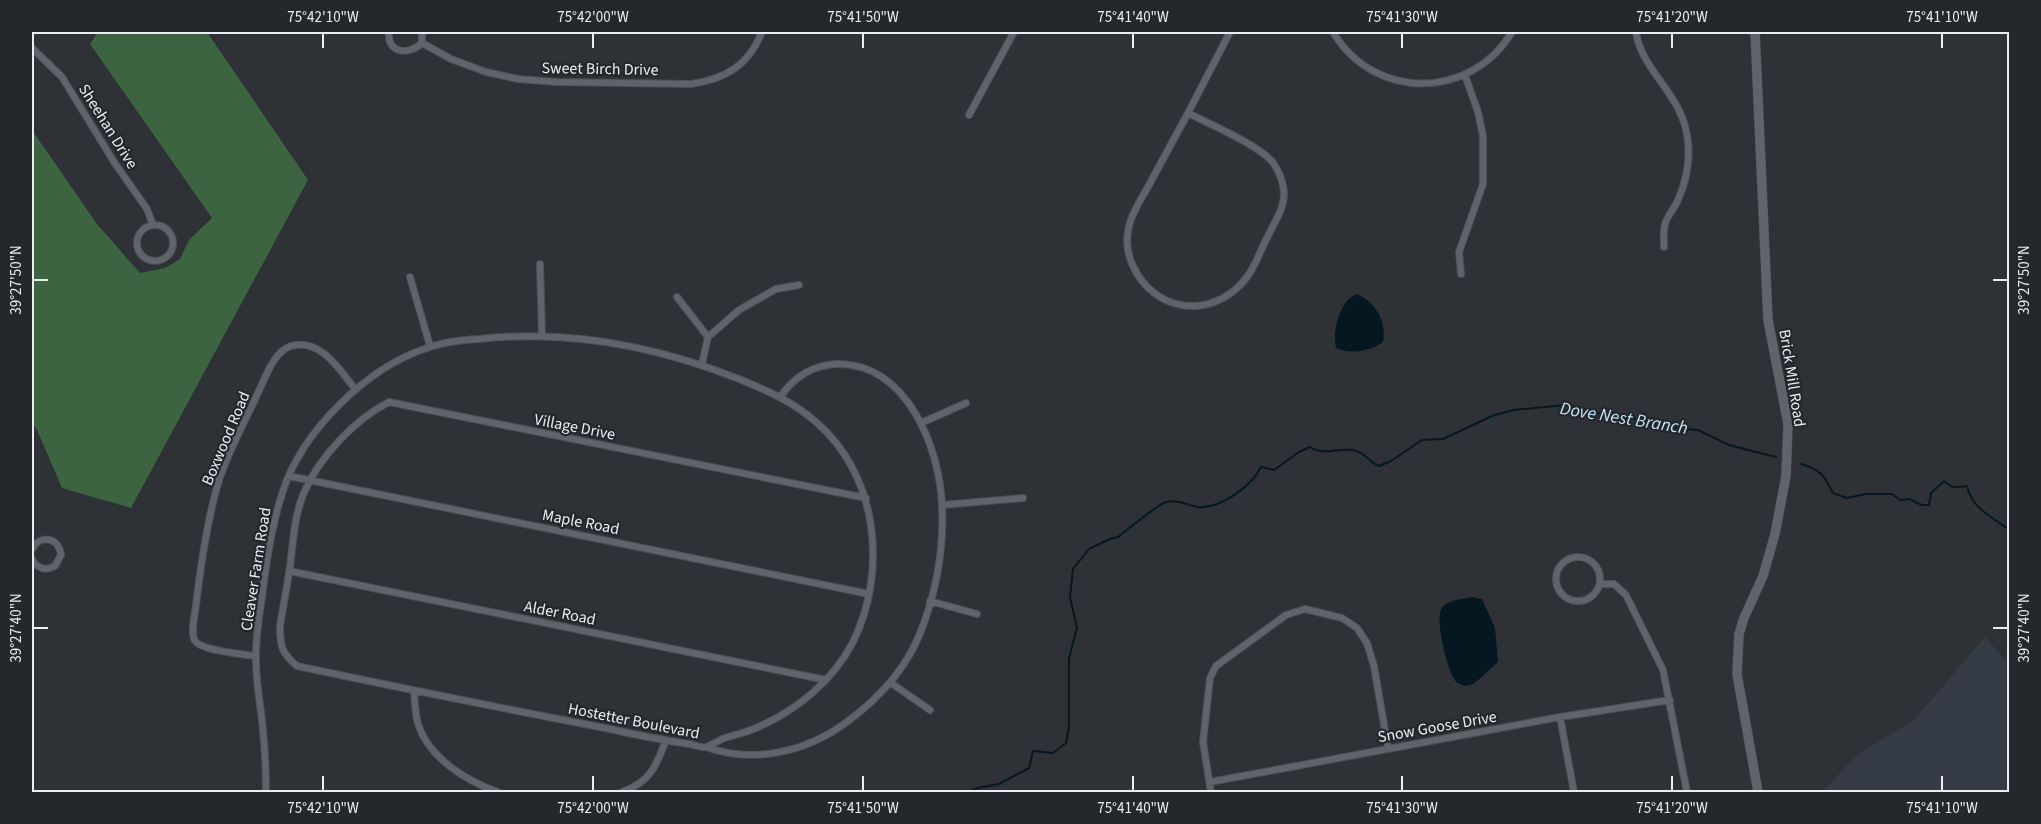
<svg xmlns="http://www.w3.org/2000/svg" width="2041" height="824" viewBox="0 0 2041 824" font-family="'Source Sans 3',sans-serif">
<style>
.built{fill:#363c45}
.green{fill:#3c6440}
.water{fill:#051821}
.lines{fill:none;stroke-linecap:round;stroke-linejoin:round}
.stream{stroke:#051821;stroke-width:2}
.street-casing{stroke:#4d5054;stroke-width:8}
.secondary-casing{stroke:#4d5054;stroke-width:10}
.street{stroke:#606369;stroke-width:6}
.secondary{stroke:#606369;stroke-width:9}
.ticks{fill:none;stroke:#ebedf0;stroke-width:2}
.labels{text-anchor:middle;stroke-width:4.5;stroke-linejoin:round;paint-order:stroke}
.street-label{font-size:16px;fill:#ebedf0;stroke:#24272c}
.water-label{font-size:18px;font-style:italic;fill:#c5e7f9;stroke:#24272c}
.neatline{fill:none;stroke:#ebedf0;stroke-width:2}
.ticks-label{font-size:15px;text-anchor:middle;fill:#ebedf0}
</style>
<rect width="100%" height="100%" fill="#2e3136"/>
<path class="built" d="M1985,637l24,27v128h-187l36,-38 56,-34z"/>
<path class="green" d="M98,32h109l101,148 -177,328 -69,-20 -25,-58 -5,-7v-293l65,94 43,49 25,-5 15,-9 9,-19 23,-22 -122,-174z"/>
<path class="water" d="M1357,294c19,9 30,27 26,48 -12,9 -34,13 -47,6 -4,-16 4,-49 21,-54z
M1472,597l10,2 13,29 3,34c-7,6 -21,21 -28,23 -6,2 -13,-1 -16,-6 -7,-11 -20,-62 -12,-71 5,-8 21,-9 30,-11z"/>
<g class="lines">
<path class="stream" d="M1801,464c20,6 23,11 32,29l14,5 19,-4h26l8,6 9,-1 13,6h7l2,-12 13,-12c7,7 13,7 23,5 5,23 25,31 43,44
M968,792l10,-4 21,-4 30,-16 4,-17 20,2 13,-10 3,-16v-69l8,-30 -7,-31 3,-28 16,-20 21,-10 8,-2c9,-7 39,-32 48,-35 14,-3 22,4 32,5 22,2 54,-21 63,-40l13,3 25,-18 11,-5c15,10 31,-1 46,4 10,3 13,11 23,15l12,-5 31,-21 21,-1 49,-23 21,-6 54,-5 51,13 35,2 12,7 33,3 31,15 47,12"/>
<defs>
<path id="street" d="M389,32c-2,21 19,24 33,11v-11
M1333,32c41,69 138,68 179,0
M1636,32c6,41 48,62 52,110 2,20 -2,40 -10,58 -3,8 -11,16 -13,24 -2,7 -1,16 -1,23
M422,43l29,16 35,13 32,7 39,3 134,2c35,-5 58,-19 71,-52
M32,48l30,29 52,85 33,47 6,16
M1188,113c21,11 74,33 86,51 5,7 10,20 10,30 0,15 -10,29 -16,42 -7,13 -12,29 -21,41 -27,36 -76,40 -105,4 -12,-16 -18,-35 -13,-55 3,-14 13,-28 20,-41 13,-24 26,-48 39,-72z
M1188,113l42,-81
M969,115l45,-83
M137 243a18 18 0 1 1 36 0a18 18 0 1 1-36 0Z
M540,264l2,72
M1461,274l-2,-22 24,-68v-48l-5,-24 -13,-37
M410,277l20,69
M677,297l31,40
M702,364l6,-27 31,-27 37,-21 23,-4
M921,423l45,-20
M289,476l580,118
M942,505l81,-7
M32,549c8,-15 27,-12 29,6l-6,11c-9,5 -18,3 -23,-7
M1556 579a22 22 0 1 1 44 0a22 22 0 1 1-44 0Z
M289,571l537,109
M1600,584h14l12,11 37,75 24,122
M930,601l47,13
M255,656c-12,-2 -53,-5 -60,-15 -5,-9 0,-26 1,-36 5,-42 11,-85 23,-125 10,-30 26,-59 39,-87 7,-15 16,-42 33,-47 30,-8 49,24 64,43
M891,683l39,27
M414,691c1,10 1,23 4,33 11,34 48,57 80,68
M1560,717l14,75
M706,747c47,17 99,5 138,-23 35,-25 66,-59 80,-101 13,-37 20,-77 18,-117 -2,-58 -35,-143 -105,-142 -24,1 -43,13 -56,32
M1210,782l350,-65 110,-17
M266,792c0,-20 -1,-41 -3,-62 -2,-23 -7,-46 -7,-70 -1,-23 4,-47 7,-71 4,-32 9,-64 19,-95 19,-62 84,-126 145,-146 16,-6 35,-8 52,-9 90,-10 177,7 260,40 29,12 53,22 77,43 62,53 72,149 37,220 -20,39 -57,69 -97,86 -11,5 -23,7 -34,11 -1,1 -15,8 -16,8 -6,1 -11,-2 -17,-3 -27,-4 -53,-9 -79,-15 -104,-20 -209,-41 -313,-63 -15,-13 -17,-19 -17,-40 3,-19 7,-39 10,-59 3,-24 4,-49 13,-72 15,-37 51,-75 86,-93l477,96
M622,792c28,-10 34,-25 44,-52
M1211,792l-8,-50 7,-64 6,-12 70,-51 19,-6 37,9 15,10 10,15 7,23 14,82"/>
<path id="secondary" d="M1755,32l13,288 20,104 -2,52 -11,58 -12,42 -19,42 -5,16 -2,40 21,118"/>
</defs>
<use href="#street" class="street-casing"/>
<use href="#secondary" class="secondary-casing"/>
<use href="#street" class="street"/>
<use href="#secondary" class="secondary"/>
</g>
<path class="ticks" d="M323,33v15M593,33v15M863,33v15M1133,33v15M1402,33v15M1672,33v15M1942,33v15M33,280h15M1993,280h15M33,628h15M1993,628h15M323,776v15M593,776v15M863,776v15M1133,776v15M1402,776v15M1672,776v15M1942,776v15"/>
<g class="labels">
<g class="street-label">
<text transform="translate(600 68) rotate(1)" y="6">Sweet Birch Drive</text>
<text transform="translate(109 126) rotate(58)" y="6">Sheehan Drive</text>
<text transform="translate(1793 378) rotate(81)" y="6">Brick Mill Road</text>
<text transform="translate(575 426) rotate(11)" y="6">Village Drive</text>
<text transform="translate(225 438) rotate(-67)" y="6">Boxwood Road</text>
<text transform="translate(581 521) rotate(11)" y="6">Maple Road</text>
<text transform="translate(255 569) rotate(-81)" y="6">Cleaver Farm Road</text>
<text transform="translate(560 612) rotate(11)" y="6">Alder Road</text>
<text transform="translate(634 720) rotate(11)" y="6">Hostetter Boulevard</text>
<text transform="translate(1437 726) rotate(-10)" y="6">Snow Goose Drive</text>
</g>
<g class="water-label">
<text transform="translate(1624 418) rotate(9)" y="6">Dove Nest Branch</text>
</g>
</g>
<rect width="2041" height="824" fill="none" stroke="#24272c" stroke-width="66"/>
<rect x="33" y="33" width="1975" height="758" class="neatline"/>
<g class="ticks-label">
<text x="323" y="22">75°42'10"W</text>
<text x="593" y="22">75°42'00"W</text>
<text x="863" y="22">75°41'50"W</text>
<text x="1133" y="22">75°41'40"W</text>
<text x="1402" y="22">75°41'30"W</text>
<text x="1672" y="22">75°41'20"W</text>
<text x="1942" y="22">75°41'10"W</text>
<text transform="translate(16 280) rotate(-90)" y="5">39°27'50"N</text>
<text transform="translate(2024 280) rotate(-90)" y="5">39°27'50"N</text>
<text transform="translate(16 628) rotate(-90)" y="5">39°27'40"N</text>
<text transform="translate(2024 628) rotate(-90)" y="5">39°27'40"N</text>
<text x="323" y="813">75°42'10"W</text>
<text x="593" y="813">75°42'00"W</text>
<text x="863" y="813">75°41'50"W</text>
<text x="1133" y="813">75°41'40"W</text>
<text x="1402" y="813">75°41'30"W</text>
<text x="1672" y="813">75°41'20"W</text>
<text x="1942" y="813">75°41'10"W</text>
</g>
</svg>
